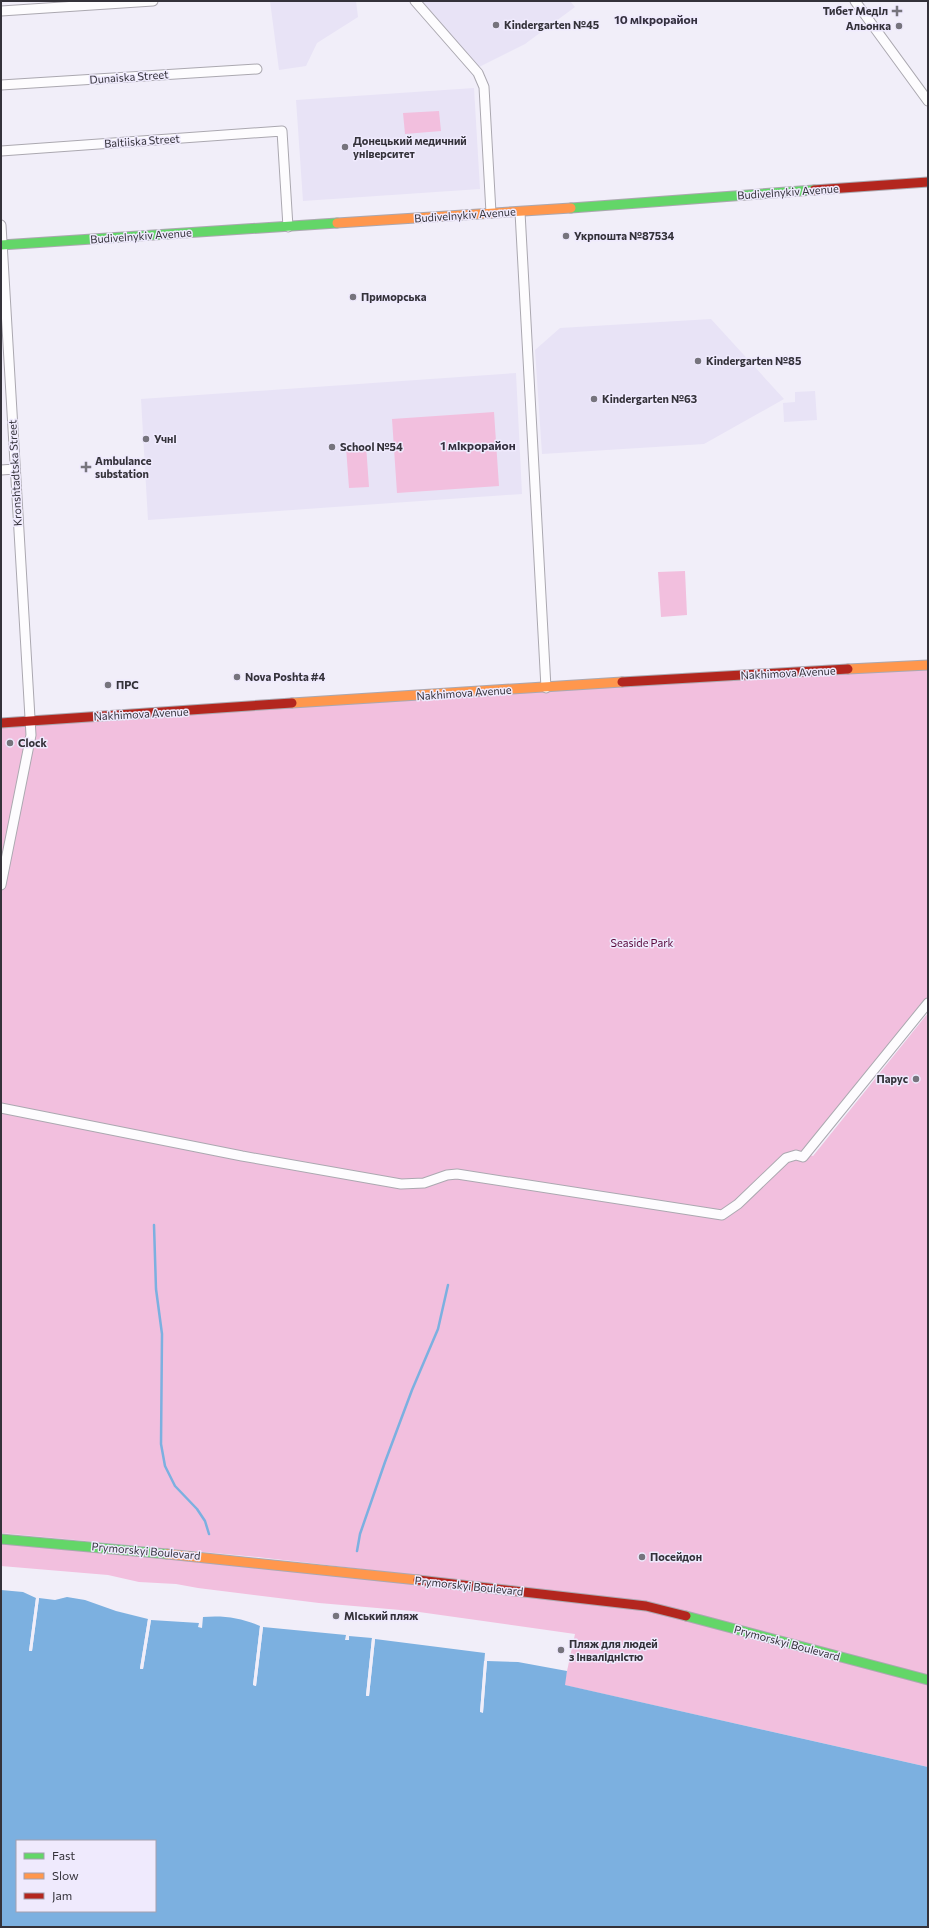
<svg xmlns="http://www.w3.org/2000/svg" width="929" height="1928" viewBox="0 0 929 1928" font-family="Commissioner,sans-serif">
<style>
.built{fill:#e8e3f6}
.green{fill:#f2bfde}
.water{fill:#7cb0e0;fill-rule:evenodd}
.pier{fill:#f1eef9}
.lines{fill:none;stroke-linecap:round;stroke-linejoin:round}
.stream{stroke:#7cb0e0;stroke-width:2.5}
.street-casing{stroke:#aba8b0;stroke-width:11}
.fast-casing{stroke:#aba8b0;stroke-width:11}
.slow-casing{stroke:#aba8b0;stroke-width:11}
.jam-casing{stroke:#aba8b0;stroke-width:11}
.street{stroke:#fdfcfe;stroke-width:9}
.fast{stroke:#63d668;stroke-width:9}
.slow{stroke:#ff974d;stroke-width:9}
.jam{stroke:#b3261e;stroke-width:9}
.poi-dot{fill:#76747d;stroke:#efeafd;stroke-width:1.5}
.labels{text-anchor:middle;stroke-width:3;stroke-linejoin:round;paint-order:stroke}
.poi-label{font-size:11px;font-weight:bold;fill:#34323a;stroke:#efeafd;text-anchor:start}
.street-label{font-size:11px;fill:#34323a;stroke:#efeafd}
.park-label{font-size:11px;fill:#58083b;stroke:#efeafd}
.neighbourhood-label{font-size:12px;font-weight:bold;fill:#34303f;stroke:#efeafd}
</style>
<rect width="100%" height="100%" fill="#f1eef9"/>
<path class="built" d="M270,1h86l2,16 -41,26 -11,23 -27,4z
M420,1h150l5,6 -50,37 -46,23z
M474,88l6,101 -177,12 -7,-101z
M711,319l73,80 -80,45 -162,10 -7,-104 25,-22z
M516,373l6,121 -374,26 -7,-121z
M815,391l2,29 -33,2 -1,-19 12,-1v-10z"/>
<path class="green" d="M439,111l2,20 -36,3 -2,-21z
M494,412l5,74 -102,7 -5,-74z
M366,445l3,42 -20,1 -3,-41z
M685,571l2,44 -26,2 -3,-45z
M928,667v335l-122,152 7,2 115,-143v662l-280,-73 -391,-45 -256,-24v-810z
M1,1542l253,24 391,44 283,75v82l-364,-82 11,-51 -163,-23 -93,-8 -121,-15 -22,-4 -37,-2 -31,-7 -107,-9z"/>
<path class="water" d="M1,1590l22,2 13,6 -7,53h3l7,-53 16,2 12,-3 18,3 31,11 32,8 -8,49 3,1 8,-49 48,3 -1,4 4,1 1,-11c20,-2 39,1 57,9l-7,59 3,1 7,-59 83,8 -1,5h4v-4l23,2 -6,57 3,1 6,-57 110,14 -5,59h3l4,-51 31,1 49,9 -2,14 363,82v160h-927zM17,1841h138v70h-138z"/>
<path class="pier" d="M36,1598h3l-7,53h-3z
M148,1619l3,1 -8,49h-3z
M260,1626l3,1 -7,59 -3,-1z
M372,1638l3,1 -6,57h-3z
M484,1661h3l-4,52 -3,-1z"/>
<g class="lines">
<path class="stream" d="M154,1225l2,64 6,45 -1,110 4,22 10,20 22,23 8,12 4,13
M357,1551l3,-17 25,-72 27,-72 26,-61 10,-44"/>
<defs>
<path id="street" d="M415,1l63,72 6,14 7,126
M855,1l73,100
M1,11l152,-10
M1,85l256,-16
M1,151l281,-20 6,96
M520,212l26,476
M1,225l30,510 -30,150
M1,470l14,-1
M1,1108l241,48 159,28 23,-1 23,-8 10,-1 265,41 16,-11 48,-46 10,-3 7,2 125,-154"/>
<path id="fast" d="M571,208l243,-18
M1,245l336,-22
M1,1539l166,15
M686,1616l242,64"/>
<path id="slow" d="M337,223l234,-15
M848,669l80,-4
M292,703l330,-21
M167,1554l251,26"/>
<path id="jam" d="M814,190l114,-8
M622,682l226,-13
M1,723l291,-20
M418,1580l228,26 40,10"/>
</defs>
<use href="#street" class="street-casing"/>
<use href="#fast" class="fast-casing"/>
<use href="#slow" class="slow-casing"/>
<use href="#jam" class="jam-casing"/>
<use href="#street" class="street"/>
<use href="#fast" class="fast"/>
<use href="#slow" class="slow"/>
<use href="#jam" class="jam"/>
</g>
<g class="poi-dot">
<path d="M895 5h4v4h4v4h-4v4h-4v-4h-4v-4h4z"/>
<circle cx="496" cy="25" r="4"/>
<circle cx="899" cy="26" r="4"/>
<circle cx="345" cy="147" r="4"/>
<circle cx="566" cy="236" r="4"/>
<circle cx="353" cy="297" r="4"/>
<circle cx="698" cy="361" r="4"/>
<circle cx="594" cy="399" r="4"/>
<circle cx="146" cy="439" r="4"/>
<circle cx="332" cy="447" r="4"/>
<path d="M84 461h4v4h4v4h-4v4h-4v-4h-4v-4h4z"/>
<circle cx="237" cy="677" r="4"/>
<circle cx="108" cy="685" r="4"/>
<circle cx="10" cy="743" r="4"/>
<circle cx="916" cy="1079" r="4"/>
<circle cx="642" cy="1557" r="4"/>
<circle cx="336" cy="1616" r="4"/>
<circle cx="561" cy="1650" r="4"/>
</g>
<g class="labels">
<g class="poi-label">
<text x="888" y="15" text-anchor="end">Тибет Меділ</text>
<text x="504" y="29">Kindergarten №45</text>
<text x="891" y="30" text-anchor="end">Альонка</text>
<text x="353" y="145">Донецький медичний<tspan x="353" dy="13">університет</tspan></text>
<text x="574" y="240">Укрпошта №87534</text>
<text x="361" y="301">Приморська</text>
<text x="706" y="365">Kindergarten №85</text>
<text x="602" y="403">Kindergarten №63</text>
<text x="154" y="443">Учні</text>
<text x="340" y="451">School №54</text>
<text x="95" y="465">Ambulance<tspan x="95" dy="13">substation</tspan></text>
<text x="245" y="681">Nova Poshta #4</text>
<text x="116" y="689">ПРС</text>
<text x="18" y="747">Clock</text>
<text x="908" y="1083" text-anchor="end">Парус</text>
<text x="650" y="1561">Посейдон</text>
<text x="344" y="1620">Міський пляж</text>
<text x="569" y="1648">Пляж для людей<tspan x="569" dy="13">з інвалідністю</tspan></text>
</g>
<g class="street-label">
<text transform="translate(129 77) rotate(-4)" y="4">Dunaiska Street</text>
<text transform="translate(142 141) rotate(-4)" y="4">Baltiiska Street</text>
<text transform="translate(788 192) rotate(-4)" y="4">Budivelnykiv Avenue</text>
<text transform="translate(465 215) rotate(-4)" y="4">Budivelnykiv Avenue</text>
<text transform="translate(141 236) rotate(-4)" y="4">Budivelnykiv Avenue</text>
<text transform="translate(15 473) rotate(-93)" y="4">Kronshtadtska Street</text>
<text transform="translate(788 673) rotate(-3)" y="4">Nakhimova Avenue</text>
<text transform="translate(464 693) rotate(-4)" y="4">Nakhimova Avenue</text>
<text transform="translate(141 714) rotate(-3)" y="4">Nakhimova Avenue</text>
<text transform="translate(146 1551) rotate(5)" y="4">Prymorskyi Boulevard</text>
<text transform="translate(469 1586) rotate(6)" y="4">Prymorskyi Boulevard</text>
<text transform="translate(787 1643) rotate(15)" y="4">Prymorskyi Boulevard</text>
</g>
<g class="park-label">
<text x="642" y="947">Seaside Park</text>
</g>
<g class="neighbourhood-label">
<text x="656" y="24">10 мікрорайон</text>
<text x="478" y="450">1 мікрорайон</text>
</g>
</g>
<rect width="929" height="1928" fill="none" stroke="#34323a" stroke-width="4"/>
<rect x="16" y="1840" width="140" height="72" fill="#efeafd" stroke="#a4a0af"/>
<rect x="24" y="1853" width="20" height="6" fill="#63d668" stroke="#a4a0af"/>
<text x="52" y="1860" font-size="12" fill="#34323a">Fast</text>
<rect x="24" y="1873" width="20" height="6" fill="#ff974d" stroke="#a4a0af"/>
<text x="52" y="1880" font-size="12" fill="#34323a">Slow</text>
<rect x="24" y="1893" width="20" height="6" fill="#b3261e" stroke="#a4a0af"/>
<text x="52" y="1900" font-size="12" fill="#34323a">Jam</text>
</svg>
